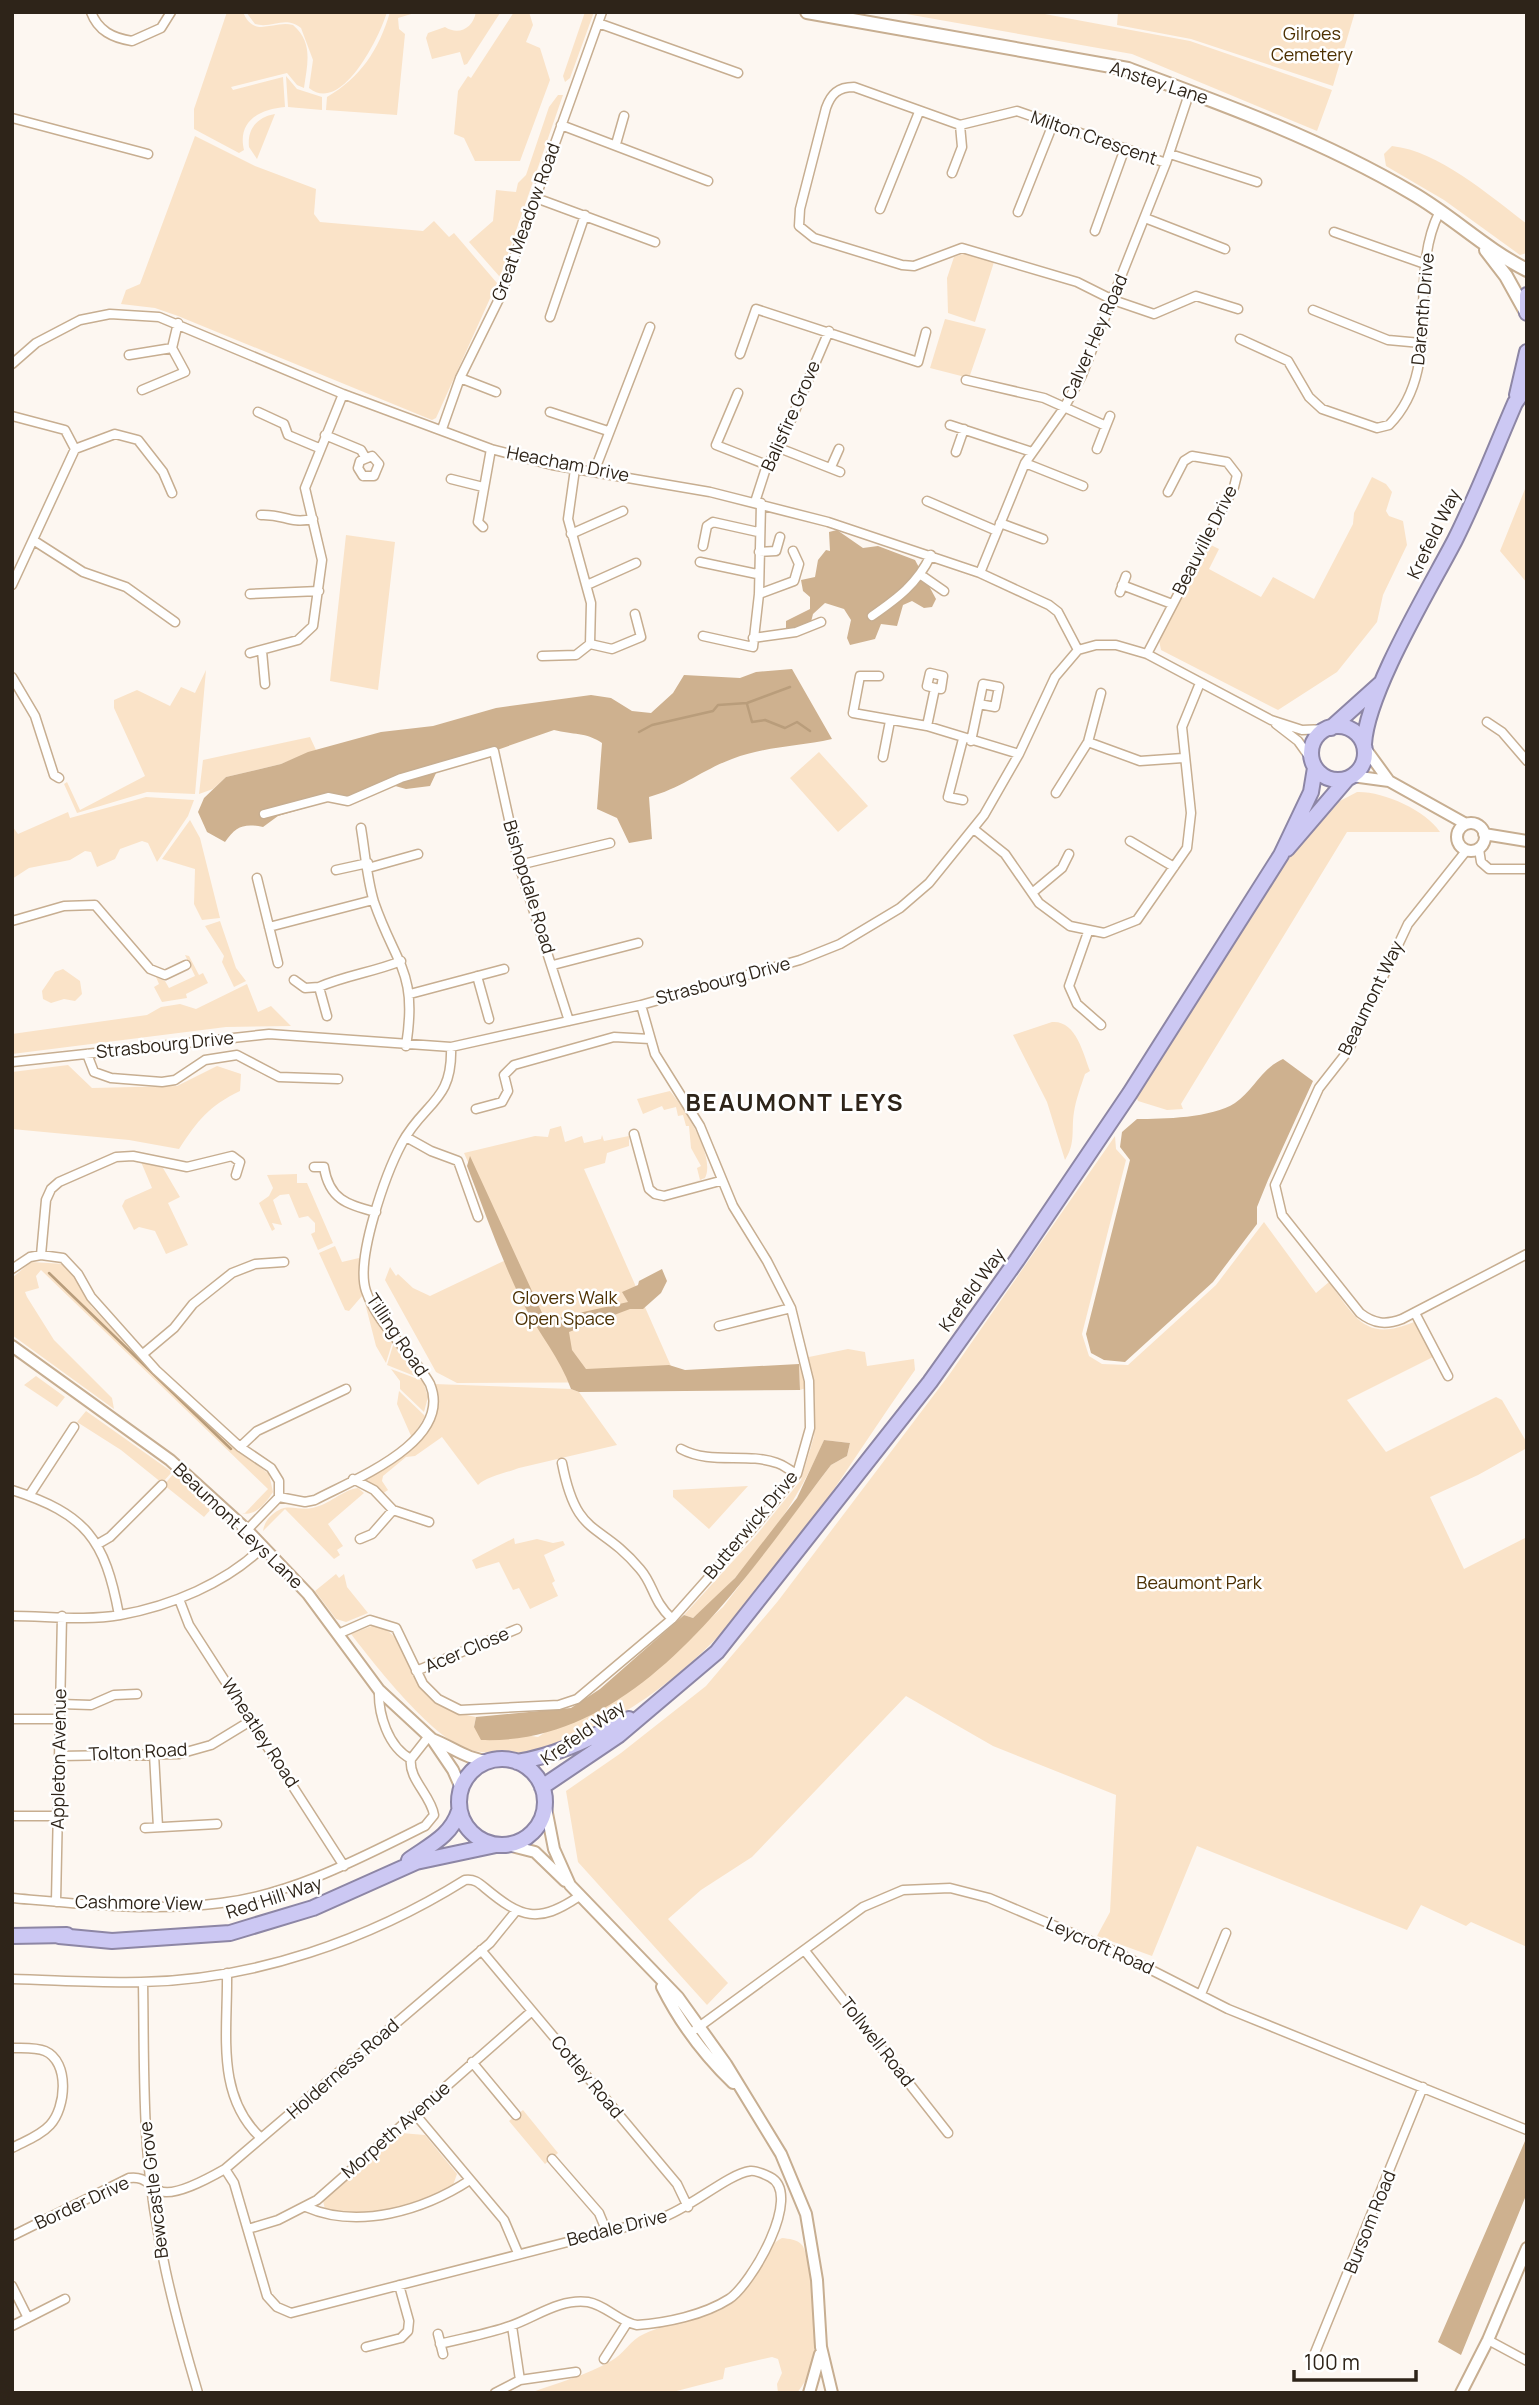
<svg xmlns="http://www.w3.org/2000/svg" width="1539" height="2405" viewBox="0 0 1539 2405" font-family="Manrope,sans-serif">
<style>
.green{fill:#fae3c8}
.forest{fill:#ceb18f}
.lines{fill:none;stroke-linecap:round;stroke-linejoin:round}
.stream{stroke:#b99d7b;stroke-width:2.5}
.minor-casing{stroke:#c7ae91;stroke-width:11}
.tertiary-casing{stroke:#c7ae91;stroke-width:14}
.secondary-casing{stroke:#c7ae91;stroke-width:16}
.trunk-casing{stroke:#8d86a5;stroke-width:18}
.minor{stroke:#fff;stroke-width:8}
.tertiary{stroke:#fff;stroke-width:10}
.secondary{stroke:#fff;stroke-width:12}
.trunk{stroke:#ccc8f3;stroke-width:14}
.labels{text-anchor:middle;stroke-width:5;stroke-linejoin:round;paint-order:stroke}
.park-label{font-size:18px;fill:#4c3002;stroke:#fff}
.street-label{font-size:18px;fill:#2e2419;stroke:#fff}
.district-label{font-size:24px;font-weight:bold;letter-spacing:2px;fill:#2e2419;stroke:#fff}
</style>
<rect width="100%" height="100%" fill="#fdf7f1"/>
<path class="green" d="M227,12h16c11,27 30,8 50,13 21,18 14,40 11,63l-7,-3 -10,-12 -56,14 2,3 50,-13 2,30c-25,2 -48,14 -41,43l-5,3 -45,-24v-20z
M246,12h141c-7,24 -45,103 -78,76l4,-28 -12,-32c-16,-13 -29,1 -46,-4z
M390,12h28l-20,6 1,11 6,5 -8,81 -71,-5 1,-13c33,-19 52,-47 63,-85z
M476,12l24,1 -33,51 -3,1 -4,-13 -28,7 -6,-21 2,-5 17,-6c14,9 28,1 31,-15z
M514,12h15l4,13 -7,17 14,6 10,32 -30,81h-45l-11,-23 -10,-4 4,-43 10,-15 3,2z
M585,12h9l-24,66 -5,4 -2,-6z
M895,12h139l156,29 142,49 -15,41 -185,-77z
M1118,12h237l-22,74 -142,-47 -74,-14z
M286,76l11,13 25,8v13l-34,-3z
M558,95h5l-63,182 -31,-35 24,-21 3,-31 20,2 2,-9 8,-8 23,-68z
M275,114l-18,45 -8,-12c-2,-19 9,-30 26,-33z
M195,136l60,30 61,23 -2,25 6,8 103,9 11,-10 15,16 5,-4 43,50 -61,135 -4,2 -254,-104 -23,-8 -34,-4 5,-14 14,-6z
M1392,146c47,5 98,50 135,78v29l-7,2 -76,-55 -58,-34 -2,-12z
M966,253l28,9 -19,60 -27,-9 -1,-35 7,-21z
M945,319l41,10 -17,49 -39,-10z
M1372,477l14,7 6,8 -6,19 3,5 14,5 4,24 -24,50 -6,27 -40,50 -59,38 -117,-60 -2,-10 50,-96 10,5 -10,20 52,28 12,-20 41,22 39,-75 1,-11z
M1527,484v99l-27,-32z
M346,535l49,7 -17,148 -48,-9z
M206,670l-11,124 -48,-2 -70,21 -13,-29 3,-2 13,28 65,-34 -31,-68v-8l23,-10 33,16 11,-19 14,6z
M310,737l6,13 -35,14 -55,13 -13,12 -14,5 4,-34z
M819,752l49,54 -30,26 -48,-54z
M1357,792c25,-1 69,18 83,40h-93l-166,272 2,5 -16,1 -29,-9 -3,-8 132,-206 55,-73 4,3 14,-16z
M146,797l48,3 -6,16 -31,46 -9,-19 -6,-2 -22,8 -5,10 -18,8 -6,-15 -6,-1 -15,9 -41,8 -17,11v-53l6,8 50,-22 2,6z
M190,820l10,18 20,80 -18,2 -8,-16 1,-35 -33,-10z
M220,921l16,47 10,13 -12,6 -12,-25 2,-6 -19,-30z
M185,955l4,1 10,19 4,-2 5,10 -22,11 1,4 -25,4 -8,-15 5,-3 -3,-7 9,4 4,7 26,-12z
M63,969l17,12 2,13 -7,7 -11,-2 -13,4 -8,-4 -1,-8 13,-19z
M247,984l11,28 13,-6 20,20 -65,1 -214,27v-20l135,-19 14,-8 19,-3 16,5z
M1052,1022c24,-2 31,31 38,49l-5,3c-4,12 -9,25 -11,38 -3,18 2,31 -9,48l-18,-58 -34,-67z
M68,1065l24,23 85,-2 40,-20 24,8 -1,17c-31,15 -42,29 -61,58l-50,-9 -117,-11v-57z
M670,1091c14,17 46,65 35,87l-17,6 12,-4 -3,-12 4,-2 -10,-18 -2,-22h-3l-3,-11 -5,1 -2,-9 -12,3 -2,-4 -19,8 -6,-15z
M561,1126l4,16 17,-6 2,7 17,-4 1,-4 2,6 25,-5v10l-22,7 -2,10 -21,6 94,213 -221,1 -21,-11 -51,-92 5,-13 6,9 2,-2 15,14 17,8 80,-38 -46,-105 71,-17 13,1 2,-8z
M1115,1136l1,13 10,11 -44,174 7,22 13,8 26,1 88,-80 48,-63 52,71 13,-11c27,37 37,60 85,40l19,35 -86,43 39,52 110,-55 6,3 25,43v5l-49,27 -48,22 34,72 63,-32v410l-56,-25 -5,4 -45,-21 -14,25 -210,-84 -45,110 -55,-20 13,-24 6,-117 -123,-49 -87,-50 -154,161 -51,33 -33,29 60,64 -21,22 -129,-143 -12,-71 55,-38 85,-67 72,-85 171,-226z
M141,1162l22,6 17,29 -12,6 20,42 -22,9 -11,-23 -16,-4 -5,3 -12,-24 3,-6 27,-12z
M297,1174v9h10l26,60 -15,7 -7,-16 4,-2v-9l-7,-7 -9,2 -10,-24 -9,1 -7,5 9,25 -10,-2 3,6 -3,2 -13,-28 10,-7 4,-8 -6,-13z
M335,1246l7,16 17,-4 3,38 -13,15 -4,-1 -26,-57z
M31,1262l34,2 10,12 16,30 61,66 84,77 33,25 4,18c-7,11 -18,25 -31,21h3l23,-24 -227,-219 -5,6 3,12 -14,4 2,5 27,43 58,58 2,11 -102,-74v-57z
M364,1299l29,41 -7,23 -10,-17z
M394,1342l28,37 -35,-14z
M848,1349l17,3 2,14 47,-7 1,11c-95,133 -178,296 -335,365 -12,6 -26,15 -39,17 -21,3 -54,3 -74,-3 -37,-13 -92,-84 -116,-115l23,-9c49,13 21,78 102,92l-2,10 64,10 151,-100 34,-30 108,-142 16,-9 3,-13 -26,-3c-29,68 -74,130 -131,178l-9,-3 70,-77 47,-58 13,-44 1,-37 -3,-13 -12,4 -1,-31z
M391,1369l32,12 5,16 -4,15 -24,-23v-8z
M36,1376l29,21 -8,10 -33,-22z
M434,1384l137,5 8,3 38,53 -98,23c-10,4 -34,9 -41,17l-36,-48 -27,19 -9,1 -23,19 -1,5 6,9 -6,4 -17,-15c32,-22 87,-48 69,-95z
M399,1391l26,25 -13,22 -15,-34z
M86,1411l86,61 -10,11 -41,-33 -44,-28z
M174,1473l38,35 -8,9 -40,-32z
M748,1486l-39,43 -36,-32v-7z
M358,1488l6,5 -36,31 15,22 -6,4 3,5 -6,4 -49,-50 -22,22c1,-9 8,-17 16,-21 10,-6 22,1 33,-2 17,-3 30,-18 46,-20z
M514,1538l1,6 22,-5 16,4 10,-2 2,4 -21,10 11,26 -3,2 6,13 -28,13 -11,-21 -6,2 -14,-28 -23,7 -4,-9z
M336,1574l3,4 5,-4 3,13 21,26 -22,9 -10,-3 -21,-28z
M523,2110l35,43 -13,11 -36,-43z
M401,2133l24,2 32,39 -5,14c-34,17 -88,36 -127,21l-2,-8z
M782,2238c7,1 15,1 20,7 10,12 15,103 11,119 -3,12 -9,19 -16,29h-19l-1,-9 5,-11 -4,-14 -6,-2 -47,11 -2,11 -54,14h-139c27,-10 57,-18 81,-32 13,-7 19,-21 33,-27 29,-14 63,-12 91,-33 20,-15 29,-56 47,-63z"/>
<path class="forest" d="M837,530l26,18 15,-2 37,14 21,39 -4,8 -8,1 -12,-7 -9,4 -6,21 -16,-2 -6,15 -25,6 -3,-7 4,-18 -7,-11 -19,-6 -12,11 -2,8 -25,8v-9l24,-12v-12l-7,-6 -2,-11 14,-3 3,-17 8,-10 4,1 -1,-19z
M792,669l40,70c-35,8 -66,7 -100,20 -30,11 -50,29 -83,38l3,42 -23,4 -12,-25 -20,-9 5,-66c-16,-11 -29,-8 -48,-13l-117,41 -7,15 -24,3 -18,-5 -110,32 -15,11c-19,-4 -27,-1 -38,15l-18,-10 -9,-20 6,-14 22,-21 55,-13 27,-12 73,-20 52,-6 63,-18 95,-13 20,3 21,13 19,2 22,-20 11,-18 56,3 16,-6z
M1283,1059l30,22 -45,99 -11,27v17l-44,58 -88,80 -21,-2 -13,-7 -5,-19 44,-174 -10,-13 2,-15 15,-13c26,0 75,-1 98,-16 18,-12 27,-35 48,-44z
M470,1156l73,159 18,2 67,-15 -6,-10 16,-7 1,-4 23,-12 5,12 -6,12 -18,16h-13l-61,23 3,18 14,19 83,-4 16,5 114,-6 1,26 -221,2 -8,-3c-11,-31 -32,-55 -47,-84 -23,-45 -39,-93 -57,-139z
M824,1440l26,3 -3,13 -16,9c-86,112 -191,281 -350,275l-7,-13 2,-10 95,-9 29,-19 84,-74 9,3 42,-40 62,-80z
M1525,2141l2,52 -66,162 -23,-13z"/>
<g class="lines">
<path class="stream" d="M747,704l5,18 13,-2 20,8 12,-6 13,9
M639,732l13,-7 61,-14 5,-6 29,-2 43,-16
M49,1273l182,176"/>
<defs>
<path id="minor" d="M91,12c7,19 22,26 41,29l29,-13 10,-16
M598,23l140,50
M12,118l136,36
M561,125l147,56
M616,144l8,-28
M1170,154l87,28
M1166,163l-149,-52 -57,14 -106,-38c-16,0 -23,7 -28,21l-26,101 -1,17 15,12 88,27 12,1 48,-18 115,34 36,18 41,14 42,-18 42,13
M952,173l10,-26 -2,-22
M536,198l119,44
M880,209l39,-97
M1018,212l35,-88
M1145,218l80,31
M1095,231l30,-83
M1334,232l91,32
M1313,310l75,30 33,3
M550,317l35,-102
M1240,339l48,22 21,36 13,12 55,19 12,-3c56,-57 17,-146 50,-212
M740,354l16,-45 162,53 8,-30
M129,355l43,-7
M12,364l24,-21 44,-23 30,-6 49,3 184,77 148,55 61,16 158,27 118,30 152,51 69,32 9,7 20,38
M460,378l36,14
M966,380l78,18 62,28 4,-10
M142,390l43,-18 -13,-24 6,-25
M738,393l-22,52 51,20
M258,412l26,12 4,11 31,13
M550,412l58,19
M12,416l53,14 10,19 -63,136
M950,425l82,27
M442,429l18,-51 40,-81 102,-285
M325,435l36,15 4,7
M779,448l61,24
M75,449l40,-15 23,6 25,32 9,21
M1097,449l9,-23
M956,452l8,-23
M1025,463l58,23
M831,467l8,-18
M594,472l56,-145
M363,476l-5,-8 2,-7 12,-5 7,8 -5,12h-9
M451,479l32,8
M927,501l70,30
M755,502l12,-37 12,-17 50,-117
M261,515c24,-1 27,9 52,4
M1000,523l43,16
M483,527l-5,-5 13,-73
M571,534l52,-23
M33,540l50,32 43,15 49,35
M703,546l4,-20 6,-4 45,10
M759,552l17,-1 4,-14
M700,562l57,12
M980,573l45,-110 39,-55 18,-33 84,-212 24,-72
M921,575l23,16
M587,585l49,-22
M1122,585l50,19
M1120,592l6,-16
M250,594l69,-3
M759,594l35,-13 5,-17 -6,-13
M872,616c26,-18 45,-32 59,-61
M703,636l50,11 6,-53 2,-91
M753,638l43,-6 25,-10
M590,644l22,5 29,-12 -6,-23
M262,651l3,33
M250,653l48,-13 15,-14 9,-66 -17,-72 38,-94
M1147,654l87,-167 3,-12 -10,-13 -35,-6 -8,5 -16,31
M542,656l34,-1 14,-11 1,-41 -23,-84 7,-50
M879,676h-19l-7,37 74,13 92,28
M12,677l23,39 19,59 5,3
M1487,722l15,10 25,29
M1276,724l22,17 15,21
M927,726l8,-38 -8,-2 3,-13 13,3 -2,13 -6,-1
M963,739l-15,58 15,3
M971,741l12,-57 16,3 -4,20 -16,-3
M1088,742l13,-49
M883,757l7,-36
M1056,793l32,-51 52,19 43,-3
M264,814l64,-17 20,4 53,-23 93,-27 25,114 50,156
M361,828c4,24 6,51 13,74 22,64 44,69 32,144
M975,830l30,24 34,49 31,23 34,7 33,-13 50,-72 4,-35 -9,-86 18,-44
M1130,841l44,26
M1479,849l2,13 8,7h38
M1466,851l-58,73 -60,127 -29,37 -44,97 7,30 78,98c14,11 26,12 42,6l125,-65
M519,865l91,-22
M368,868l50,-14
M336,870l32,-7
M257,878l21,85
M1032,893l30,-25 7,-14
M12,921l52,-15 31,-1 55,64 15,6 21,-10
M269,927l104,-27
M1088,932l-19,54 8,18 24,21
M553,965l85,-22
M477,976l12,43
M294,980l11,8 14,-1 8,29
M319,987c28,-12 55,-15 82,-26
M410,994l94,-25
M87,1054l7,18 17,6 51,4 13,-2 30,-20 32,-5 42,22 59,2
M12,1062l257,-28 182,13 190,-42 159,-45 40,-16 60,-36 29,-25 55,-68 35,-61 36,-77 23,-27 18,-5h20l31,9 124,66 31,10 25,-1
M476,1109l26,-7 6,-11 -4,-16 10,-10 100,-28 36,2
M634,1134l15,55 6,5 9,2 56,-15
M406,1137l25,14 27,10 20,56
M314,1167h10c5,32 23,38 52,45
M41,1255l5,-55 5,-11 8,-7 57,-25 17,-1 54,11 45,-11 8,6 -4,13
M12,1269l18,-12 11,-2 22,3 15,16 13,23 65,73 84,77 31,21 8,13v16
M1415,1313l33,63
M719,1326l72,-18
M143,1354l31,-26 19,-24 39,-31 23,-9 29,-2
M240,1447l17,-16 89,-42
M681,1449c30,16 65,3 96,14 7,2 13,8 20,11
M562,1463c15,77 37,57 78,106 14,16 12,31 32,50
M353,1479l21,11 19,20 36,12
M12,1490c74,24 93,49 107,125
M29,1496l45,-69
M247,1530l32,-33 26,5 10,-2c37,-20 139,-58 115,-116 -18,-32 -52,-58 -64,-93 -11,-32 20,-118 36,-148 22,-41 51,-41 49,-96
M360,1539l12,-5 21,-24
M98,1544l12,-7 52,-52
M179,1599l10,26 155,241
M12,1616c35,0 74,5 108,-1 51,-9 106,-32 143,-68
M338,1634l32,-14 26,8 27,56 15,15 22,11 99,-5 18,-6 95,-80 85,-96 40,-49 13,-46 -1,-47 -18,-73 -24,-47 -34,-55 -33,-80 -45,-72 -14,-49
M416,1671l101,-42
M60,1704l31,1 23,-10 23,-1
M12,1719h48
M154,1754l4,73
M59,1756l120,-2 32,-9 41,-25
M411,1759l18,-23
M12,1816h46
M145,1828l72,-4
M12,1898c68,6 140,14 209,5 73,-9 139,-45 204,-77l9,-11c-3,-20 -26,-36 -23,-56 -23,-12 -33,-45 -32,-69
M56,1902l6,-286
M481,1950l196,234 11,23
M805,1951l143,182
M227,1973c1,59 -12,122 34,165
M12,1979c43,1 86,4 129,3 113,-2 228,-42 324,-102 9,-1 13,2 20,8 36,30 53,36 93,9
M143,1982c1,55 0,110 4,165 6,84 27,165 51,246
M1201,1994l25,-61
M696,2029l167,-122 40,-17 47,-2 39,10 125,53 114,58 299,121
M12,2048c11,0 24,-1 33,3 25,11 21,57 5,74 -10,11 -25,16 -38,23
M472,2062l44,53
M415,2114l89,106 14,33
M552,2159l47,54 7,17
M225,2169l9,14 33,113 10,11 14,6 370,-95c28,-9 67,-44 89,-47 6,-1 14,3 20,6 34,17 -19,108 -41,122 -25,16 -63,24 -92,26 -18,-3 -31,-20 -49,-23 -28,-4 -54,16 -78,24 -22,8 -47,12 -70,18
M306,2207c53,23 118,3 164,-27
M248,2229l30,-9 39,-20 215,-189
M12,2236l117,-58c14,-2 18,5 29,12 14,9 53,-13 67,-21l265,-226 26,-32
M12,2286l16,32
M12,2326l53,-27
M512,2326l8,54
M438,2334l5,20
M1488,2340l39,21
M366,2347l35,-9 7,-7 1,-10 -10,-36
M1314,2355l109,-268
M604,2359l23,-36
M495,2393l25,-13 56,-8"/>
<path id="tertiary" d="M1365,748l24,33
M1352,776l37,5 77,43
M1457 837a14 14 0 1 1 28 0a14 14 0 1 1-28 0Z
M1484,834l43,7
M12,1346l158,114 77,70 61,64 71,96 53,49 21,31 8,18
M432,1739c21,8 35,21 58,22
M545,1803l9,46 16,36 108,112 48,67 55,90 25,60 11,66 4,67 11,46
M508,1845l27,7 30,29
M662,1987c17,34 43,69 71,96
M809,2393l11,-39
M1461,2393l27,-53 39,-92"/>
<path id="secondary" d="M807,12l321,57c98,36 194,71 284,124 40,23 73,56 115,77
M1486,250l20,26 20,36"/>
<path id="trunk" d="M1527,295v18
M1517,395l10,-43
M1311 753a27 27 0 1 1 54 0a27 27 0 1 1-54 0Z
M1331,728l49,-44
M1364,744c3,-52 65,-154 91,-204 22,-44 40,-91 60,-137l12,-17
M1287,849l60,-70
M459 1802a43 43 0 1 1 86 0a43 43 0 1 1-86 0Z
M517,1762c42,-7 75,-25 112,-43
M542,1787l77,-52 98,-83 213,-270 87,-122 113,-167 151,-238 30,-63 4,-24
M409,1860c21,-15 42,-24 50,-49
M12,1936l55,-1
M59,1936l53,5 118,-8 83,-25 103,-46 80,-17"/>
</defs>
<use href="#minor" class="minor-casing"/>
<use href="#tertiary" class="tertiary-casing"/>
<use href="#secondary" class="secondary-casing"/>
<use href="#trunk" class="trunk-casing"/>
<use href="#minor" class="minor"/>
<use href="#tertiary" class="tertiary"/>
<use href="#secondary" class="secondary"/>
<use href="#trunk" class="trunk"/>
</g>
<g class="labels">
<g class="park-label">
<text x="1312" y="40">Gilroes<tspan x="1312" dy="21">Cemetery</tspan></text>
<text x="565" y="1304">Glovers Walk<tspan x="565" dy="21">Open Space</tspan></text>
<text x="1199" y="1589">Beaumont Park</text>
</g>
<g class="street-label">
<text transform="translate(1159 83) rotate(18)" y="6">Anstey Lane</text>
<text transform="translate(1094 138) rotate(19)" y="6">Milton Crescent</text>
<text transform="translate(526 222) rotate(-70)" y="6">Great Meadow Road</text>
<text transform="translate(1423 309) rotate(-85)" y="6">Darenth Drive</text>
<text transform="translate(1095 337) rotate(-66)" y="6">Calver Hey Road</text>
<text transform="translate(791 416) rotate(-66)" y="6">Balisfire Grove</text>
<text transform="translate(568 464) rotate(11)" y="6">Heacham Drive</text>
<text transform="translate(1434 534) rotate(-64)" y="6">Krefeld Way</text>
<text transform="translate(1205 540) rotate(-63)" y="6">Beauville Drive</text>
<text transform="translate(529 887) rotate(73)" y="6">Bishopdale Road</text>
<text transform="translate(723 981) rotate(-15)" y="6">Strasbourg Drive</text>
<text transform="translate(1371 998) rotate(-64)" y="6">Beaumont Way</text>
<text transform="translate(165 1045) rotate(-6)" y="6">Strasbourg Drive</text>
<text transform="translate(972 1290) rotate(-54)" y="6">Krefeld Way</text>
<text transform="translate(397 1335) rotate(56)" y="6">Tilling Road</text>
<text transform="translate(751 1525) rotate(-50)" y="6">Butterwick Drive</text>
<text transform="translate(238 1526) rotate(44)" y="6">Beaumont Leys Lane</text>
<text transform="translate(467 1650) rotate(-23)" y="6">Acer Close</text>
<text transform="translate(260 1733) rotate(57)" y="6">Wheatley Road</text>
<text transform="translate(583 1733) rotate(-35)" y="6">Krefeld Way</text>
<text transform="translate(138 1752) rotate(-3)" y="6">Tolton Road</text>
<text transform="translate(59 1759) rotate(-89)" y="6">Appleton Avenue</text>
<text transform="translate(274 1898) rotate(-18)" y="6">Red Hill Way</text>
<text transform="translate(139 1903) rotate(1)" y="6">Cashmore View</text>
<text transform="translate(1100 1946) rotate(24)" y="6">Leycroft Road</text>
<text transform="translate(877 2042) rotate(52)" y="6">Tollwell Road</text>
<text transform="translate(343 2069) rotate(-41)" y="6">Holderness Road</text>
<text transform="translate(587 2077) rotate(50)" y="6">Cotley Road</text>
<text transform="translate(396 2130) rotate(-41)" y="6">Morpeth Avenue</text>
<text transform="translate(154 2190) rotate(-97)" y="6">Bewcastle Grove</text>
<text transform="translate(82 2203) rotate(-25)" y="6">Border Drive</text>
<text transform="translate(1370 2222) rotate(-68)" y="6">Bursom Road</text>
<text transform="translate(617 2228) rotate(-14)" y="6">Bedale Drive</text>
</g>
<g class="district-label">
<text x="795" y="1111">BEAUMONT LEYS</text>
</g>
</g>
<rect width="1539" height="2405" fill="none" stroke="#2e2419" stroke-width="28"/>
<path d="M1294 2370v10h122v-10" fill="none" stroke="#2e2419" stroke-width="3.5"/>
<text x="1304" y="2370" font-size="21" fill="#2e2419" stroke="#ffffff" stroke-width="5" paint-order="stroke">100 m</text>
</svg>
